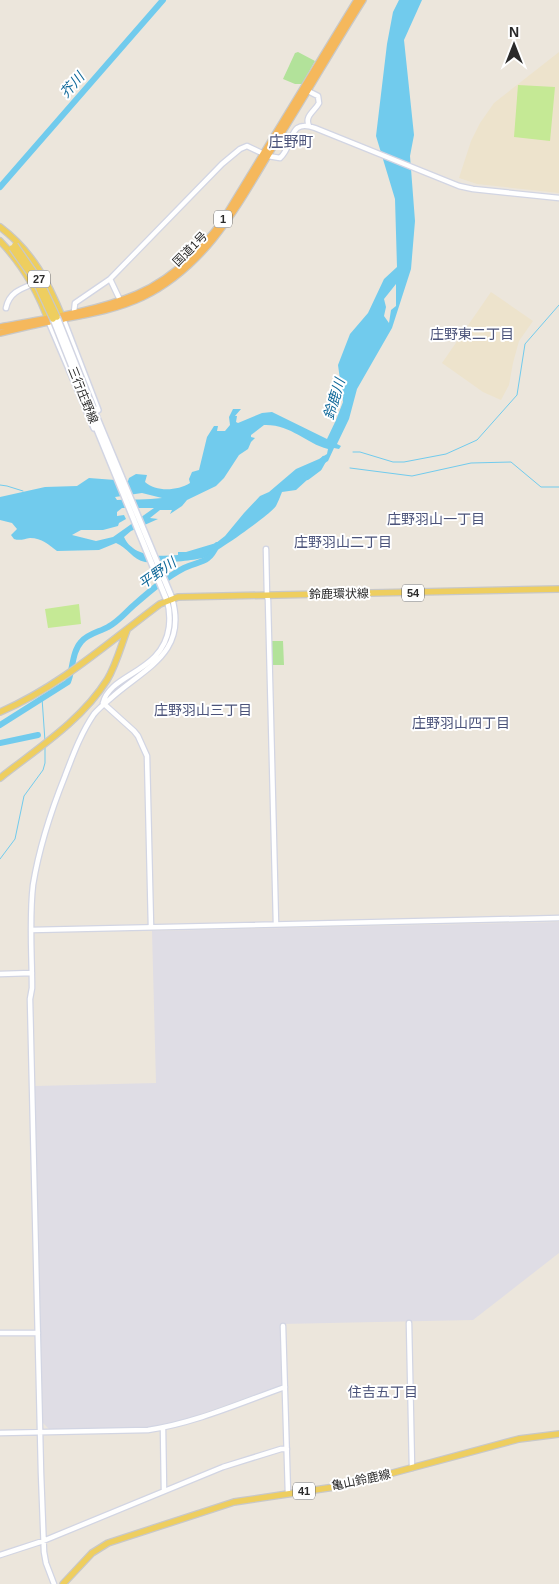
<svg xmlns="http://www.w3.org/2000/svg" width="559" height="1584" viewBox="0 0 559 1584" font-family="Helvetica,'Noto Sans JP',sans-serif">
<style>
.industrial{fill:#dfdde5}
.education{fill:#ede3cc}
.green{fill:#b2e29a}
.pitch{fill:#c5e995}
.water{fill:#71cbed;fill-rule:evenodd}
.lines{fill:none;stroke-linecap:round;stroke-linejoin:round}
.stream{stroke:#71cbed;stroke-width:1}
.river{stroke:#71cbed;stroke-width:6}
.tertiary-casing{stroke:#d2d5e3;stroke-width:7}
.secondary-casing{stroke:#d2d5e3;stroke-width:8}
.primary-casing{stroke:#c8c8c8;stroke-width:8}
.trunk-casing{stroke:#c8c8c8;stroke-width:8}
.tertiary{stroke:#fff;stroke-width:4.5}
.secondary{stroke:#fff;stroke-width:5}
.primary{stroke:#eece5f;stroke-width:5.5}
.trunk{stroke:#f5b85c;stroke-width:5.5}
.secondary-bridge-casing{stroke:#d2d5e3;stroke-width:8;stroke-linecap:butt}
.primary-bridge-casing{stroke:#c8c8c8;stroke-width:8;stroke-linecap:butt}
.secondary-bridge{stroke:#fff;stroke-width:5}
.primary-bridge{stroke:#eece5f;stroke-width:5.5}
.labels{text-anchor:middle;stroke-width:4;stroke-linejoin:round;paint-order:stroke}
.shield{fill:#fff;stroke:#6a6a6a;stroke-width:1}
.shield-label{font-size:11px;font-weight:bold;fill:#2a2a2a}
.street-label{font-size:12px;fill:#2a2a2a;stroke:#fff}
.water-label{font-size:14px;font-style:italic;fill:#0f6899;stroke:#fff}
.neighbourhood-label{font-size:14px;fill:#4b537a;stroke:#fff}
.quarter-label{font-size:15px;fill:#4b537a;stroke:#fff}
</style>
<rect width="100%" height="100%" fill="#ece6dc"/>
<path class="industrial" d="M559,922v331l-86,67 -192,4 1,59 -2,3 -102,36 -30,6 -99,1 -6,-6 -8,-337 121,-3 -4,-152z"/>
<path class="education" d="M559,52v141l-82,-9 -18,-6 12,-37 9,-18 14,-20z
M491,292l42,29 -14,20 -6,22 -4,22 -8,15 -18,-8 -41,-29z"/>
<path class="green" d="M298,52l17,9 -13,23h-7l-12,-5 12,-26z
M272,641h11l1,24h-12z"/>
<path class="pitch" d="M518,85l37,2 -5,54 -36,-4z
M79,604l2,20 -33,4 -3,-19z"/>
<path class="water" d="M399,0h23l-18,40 10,95 -4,21 5,65 -4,48 -19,59 -35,61 -8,30 -12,25 4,2 -2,3 -5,-1 -6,13 -13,8 -8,11 -11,10 -14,2c-2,5 -4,10 -6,14 -6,9 -63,49 -73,52 -12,3 -46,6 -58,4 -12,-2 -18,-15 -29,-19l-17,7 -42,1c-8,-6 -15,-13 -27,-13 -6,1 -10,3 -16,1l-3,-4 6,-6 -5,-6 -12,-3v-23l45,-10 32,-1 12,-8 39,3 1,-3 7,-4 11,1 -2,7c11,10 32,9 45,1l-1,-4 3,-7 7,-2 8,-33 7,-11h4l-1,5h8l5,-6 -1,-8 4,-8h8l-6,7h2l-1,6 2,1 24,-10 10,-1 55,27 9,-19 7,-18 -5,-37 12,-31 18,-21 16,-34 13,-12 -2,-68 -19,-63 11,-92 6,-32zM396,284v22l-5,4 -2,13 -5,-7 2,-9 -2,-8zM264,425c27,-1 41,18 64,24l-1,5 -8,5 -23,10 -27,23 -9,4 -16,17 -19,23 -9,7 -30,9h-8v3c-19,2 -45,2 -54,-18l7,-6 27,-12 -8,-1 10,-8h12l-2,4 12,-8 5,-6 29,-14 8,-8 15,-23 9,-6 3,-7 4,-4 -4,-1v-2zM142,493l20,5c-15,2 -30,1 -45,2l-2,-3zM122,508h32l-41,29 -17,4 -24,-6 9,-5h22l15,-4 1,-3 7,-4 -2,-4 -7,1v-4z"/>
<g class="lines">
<path class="stream" d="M353,452h7l33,10h11l42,-8 31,-14 40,-45 8,-51 34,-39
M350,468l62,8 59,-13 40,-1 30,25h18
M0,485l7,1 16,5
M42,698l3,43
M0,859l15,-20 9,-43 19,-26 2,-7v-16"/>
<path class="river" d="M0,187l163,-187
M307,477l12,-9 5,-9
M0,725l68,-43c5,-13 4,-30 13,-40 6,-8 18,-10 27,-15 10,-5 18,-15 26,-22 16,-14 31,-27 50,-37 16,-8 24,-3 33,-23
M0,743l38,-8"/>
<defs>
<path id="tertiary" d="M308,91l10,5 1,7c-4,8 -15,13 -10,23
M110,279l10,21
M6,308c3,-15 14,-19 27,-24
M74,312l1,-9 35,-24 112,-115 18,-15 7,-3 21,10 12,2c15,-13 7,-40 35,-30l144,58 14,3 86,9
M266,549l1,47 1,4 8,324
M103,703l31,28 4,5 9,20 4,171
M103,703c7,-30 60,-30 66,-76 1,-9 1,-17 -2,-26
M31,930l528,-12
M0,974l32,-1
M409,1323l3,145
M283,1326l5,168
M0,1333h38
M163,1428l1,63
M0,1433l148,-3c47,-7 92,-27 137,-43
M0,1555l43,-14 180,-74 58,-18h6
M54,1584l-8,-21 -2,-11 -3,-79 -11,-474 2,-11c0,-34 -3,-69 1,-103 6,-37 18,-74 32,-109 8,-21 16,-43 29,-62 5,-6 10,-10 16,-15 34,-31 78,-45 62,-101"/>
<path id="secondary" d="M63,319l35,91
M49,322l45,106
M93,408l79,190
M89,410l78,191"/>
<path id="primary" d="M0,227c33,25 48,55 63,92
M0,241c23,24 38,50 49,81
M0,712c59,-25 109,-70 160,-108l18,-7 381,-8
M0,778c38,-30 81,-57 107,-98 9,-15 14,-34 20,-50
M63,1584l29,-31 16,-10 126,-41 114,-17 171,-46 40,-5"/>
<path id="trunk" d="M0,327c44,-8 97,-16 137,-33 35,-15 62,-42 84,-71l136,-223
M0,333c21,-5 42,-10 63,-14 27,-5 55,-10 80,-22 67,-33 98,-98 135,-158 29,-46 56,-93 85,-139"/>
</defs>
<use href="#tertiary" class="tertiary-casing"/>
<use href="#secondary" class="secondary-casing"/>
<use href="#primary" class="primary-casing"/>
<use href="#trunk" class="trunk-casing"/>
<use href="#tertiary" class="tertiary"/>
<use href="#secondary" class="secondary"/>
<use href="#primary" class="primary"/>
<use href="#trunk" class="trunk"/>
<defs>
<path id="secondary-bridge" d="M57,317l36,91
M53,319l36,91"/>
<path id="primary-bridge" d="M15,245l25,36 17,36
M12,248l24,34 17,37"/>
</defs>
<use href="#secondary-bridge" class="secondary-bridge-casing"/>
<use href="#primary-bridge" class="primary-bridge-casing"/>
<use href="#secondary-bridge" class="secondary-bridge"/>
<use href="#primary-bridge" class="primary-bridge"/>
</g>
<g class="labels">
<g class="shield">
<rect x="214" y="210.5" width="18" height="17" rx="4"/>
<rect x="28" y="270.5" width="22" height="17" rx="4"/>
<rect x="402" y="584.5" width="22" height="17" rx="4"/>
<rect x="293" y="1482.5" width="22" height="17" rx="4"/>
</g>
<g class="shield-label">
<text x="223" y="223">1</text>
<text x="39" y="283">27</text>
<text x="413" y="597">54</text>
<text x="304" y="1495">41</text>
</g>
<g class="street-label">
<text transform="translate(190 249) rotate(-45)" y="4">国道1号</text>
<text transform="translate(83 395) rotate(68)" y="4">三行庄野線</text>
<text transform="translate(339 594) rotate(-1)" y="4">鈴鹿環状線</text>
<text transform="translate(361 1480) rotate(-12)" y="4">亀山鈴鹿線</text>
</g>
<g class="water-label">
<text transform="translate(72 85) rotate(-49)" y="5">芥川</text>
<text transform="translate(334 399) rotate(-73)" y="5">鈴鹿川</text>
<text transform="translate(157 573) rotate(-35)" y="5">平野川</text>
</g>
<g class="neighbourhood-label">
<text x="472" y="339">庄野東二丁目</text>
<text x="436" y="524">庄野羽山一丁目</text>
<text x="343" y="547">庄野羽山二丁目</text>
<text x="203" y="715">庄野羽山三丁目</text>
<text x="461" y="728">庄野羽山四丁目</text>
<text x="383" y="1397">住吉五丁目</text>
</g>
<g class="quarter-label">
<text x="291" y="147">庄野町</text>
</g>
</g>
<g transform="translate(514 45)" stroke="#ffffff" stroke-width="4" paint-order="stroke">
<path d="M0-4L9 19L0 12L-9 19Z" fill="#2a2a2a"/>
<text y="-8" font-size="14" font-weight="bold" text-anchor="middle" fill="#2a2a2a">N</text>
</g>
</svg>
